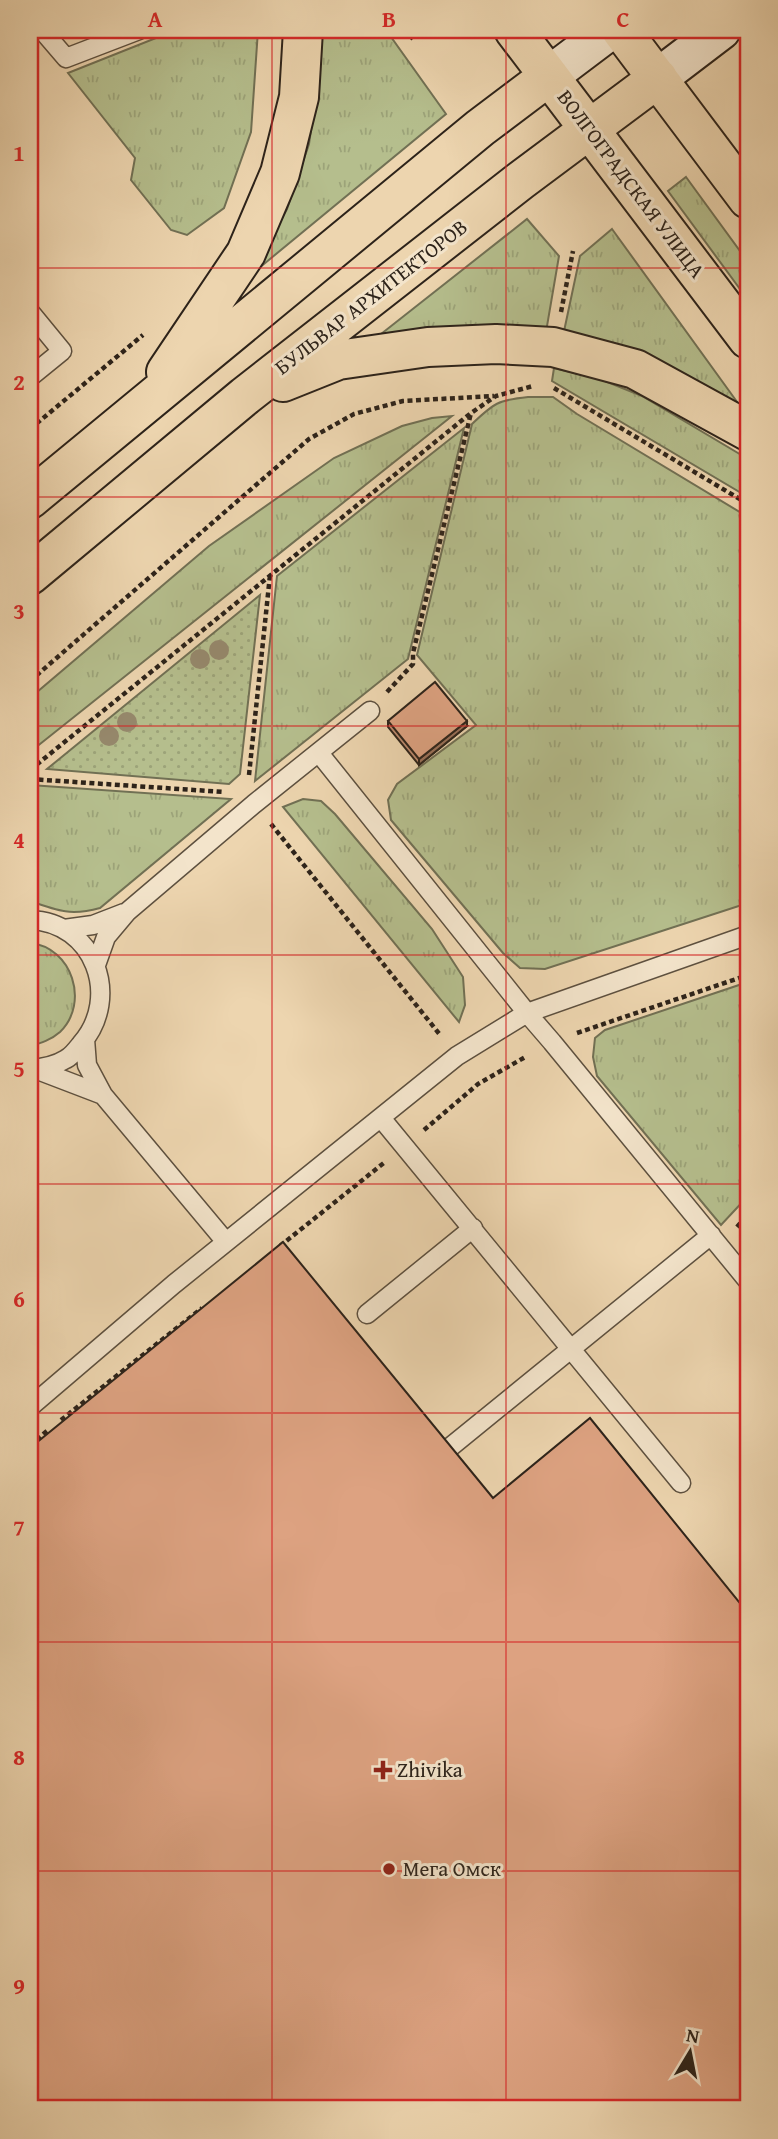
<svg xmlns="http://www.w3.org/2000/svg" width="778" height="2139" viewBox="0 0 778 2139" font-family="'Gentium Book Plus',serif">
<style>
.grass{fill:url(#grass-tufts);stroke:#717054;stroke-width:2}
.park{fill:url(#park-dots);stroke:#717054;stroke-width:2}
.lines{fill:none;stroke-linecap:round;stroke-linejoin:round}
.service-casing{stroke:#5d503f;stroke-width:21}
.secondary-casing{stroke:#2d231a;stroke-width:42}
.primary-casing{stroke:#2d231a;stroke-width:42}
.path{stroke:#2d231a;stroke-width:4.5;stroke-dasharray:5 3.5;stroke-linecap:butt}
.service{stroke:#f3e4cb;stroke-width:18}
.secondary{stroke:#f3e4cb;stroke-width:38}
.primary{stroke:#edd5af;stroke-width:38}
.tree{fill:#96896d}
.wall{fill:#be8b6f;stroke:#2d231a;stroke-width:2}
.shaded-wall{fill:#9b715a;stroke:#2d231a;stroke-width:2}
.building{fill:#dda281;stroke:#2d231a;stroke-width:2}
.grid{fill:none;stroke:#d62828;stroke-width:2;stroke-opacity:0.55}
.poi-dot{fill:#8f2418;stroke:#f3e4cb;stroke-width:2.5}
.labels{text-anchor:middle;stroke-width:6;stroke-linejoin:round;paint-order:stroke}
.street-label{font-size:21px;fill:#2d231a;stroke:#f3e4cb}
.poi-label{font-size:21px;fill:#2d231a;stroke:#f3e4cb;text-anchor:start}
.neatline{fill:none;stroke:#d62828;stroke-width:2.5}
.grid-label{font-size:23px;text-anchor:middle;font-weight:bold;fill:#d62828}
</style>
<defs>
<pattern id="grass-tufts" width="24" height="20" patternUnits="userSpaceOnUse" patternTransform="scale(1.75)"><rect width="24" height="20" fill="#b5be8d"/><path d="M3 7l-1-3M5 7V3M7 7l1-3M15 17l-1-3M17 17v-4M19 17l1-3" fill="none" stroke="#9ca379"/></pattern>
<pattern id="park-dots" width="8" height="8" patternUnits="userSpaceOnUse" patternTransform="scale(1.75)"><rect width="8" height="8" fill="#b5be8d"/><path d="M2 2h.1M6 6h.1" fill="none" stroke="#9ca379" stroke-width="1.8" stroke-linecap="round"/></pattern>
</defs>
<rect width="100%" height="100%" fill="#edd5af"/>
<filter id="stains"><feTurbulence type="fractalNoise" baseFrequency=".00286" numOctaves="4"/><feColorMatrix values="0 0 0 0 .2 0 0 0 0 .09 0 0 0 0 .02 0 0 0 .5 -.17"/></filter>
<radialGradient id="worn" r=".72"><stop offset=".6" stop-color="#630" stop-opacity="0"/><stop offset="1" stop-color="#630" stop-opacity=".3"/></radialGradient>
<path class="grass" d="M176,30h82l-7,102 -27,76 -37,27 -16,-5 -40,-50 4,-22 -67,-85z
M317,30h69l60,84 -193,159 34,-64 22,-65 8,-55z
M686,177l62,85v38l-80,-109z
M527,219l32,37 -13,76 -92,-2 -73,4z
M612,229l136,188 -185,-81 17,-80z
M554,368l46,11 42,17 106,63v38l-196,-116z
M528,397h25l24,17 171,103v386l-203,66 -25,-1 -17,-15 -112,-133 -3,-20 9,-16 79,-59 -59,-70 55,-231c22,-21 26,-24 56,-27z
M452,416l-422,336v-54l179,-152 125,-88 68,-32 30,-8z
M464,428l-56,231 -153,122 22,-205z
M30,785l201,14 -131,109c-29,8 -42,3 -70,-7z
M303,799l18,2 14,13 97,115 31,48 2,28 -6,17 -176,-215z
M30,943c42,4 60,60 30,89 -9,8 -19,11 -30,14z
M748,982v214l-27,29 -124,-149 -4,-19 2,-19 10,-8z"/>
<path class="park" d="M260,595l-20,179 -11,10 -182,-15z"/>
<g class="lines">
<defs>
<path id="service" d="M42,30l24,28 73,-28
M30,312l32,39 -32,26
M319,753l208,260 25,29 196,239
M30,920c64,2 92,77 51,124 -4,5 -9,12 -15,15 -11,7 -23,9 -36,10
M64,929l29,-4 31,-12
M96,965l10,-28 21,-25 127,-108 116,-93
M85,1039l2,26 16,30 123,147
M35,1069l68,26
M381,1118l300,365
M367,1314l106,-86
M30,1407l144,-123 283,-228 70,-43 221,-78
M443,1453l268,-218"/>
<path id="secondary" d="M549,76l61,-46
M658,78l63,-48"/>
<path id="primary" d="M514,30l234,309
M621,30l127,169
M166,372l80,-119 34,-80 19,-76 4,-67
M283,382l55,-22 90,-13 68,-3 57,3 82,22 113,62
M30,499l450,-371 69,-52
M30,575l215,-179 275,-215 138,-103"/>
</defs>
<use href="#service" class="service-casing"/>
<use href="#secondary" class="secondary-casing"/>
<use href="#primary" class="primary-casing"/>
<path class="path" d="M406,30l7,9
M561,312l12,-61
M554,388l194,116
M30,429l113,-94
M30,681l279,-242 45,-25 49,-13 91,-5
M387,692l26,-28v-11l58,-240
M30,770l441,-357 25,-17 37,-10
M249,775l21,-200
M30,779l194,13
M271,824l170,212
M577,1033l171,-58
M424,1130l54,-46 49,-28
M737,1227l11,-13
M280,1246l105,-84
M61,1420l141,-112
M30,1445l18,-15"/>
<use href="#service" class="service"/>
<use href="#secondary" class="secondary"/>
<use href="#primary" class="primary"/>
</g>
<g class="tree">
<circle cx="219" cy="650" r="10"/>
<circle cx="200" cy="659" r="10"/>
<circle cx="127" cy="722" r="10"/>
<circle cx="109" cy="736" r="10"/>
</g>
<path class="wall" d="M388,721l79,5 -48,39 -31,-38z"/>
<path class="shaded-wall" d="M467,721v5l-48,39v-6z"/>
<path class="building" d="M435,682l32,39 -48,38 -31,-38z
M283,1242l210,256 97,-80 158,195v496h-718v-661z"/>
<path class="grid" d="M272,30v2079M506,30v2079M30,268h718M30,497h718M30,726h718M30,955h718M30,1184h718M30,1413h718M30,1642h718M30,1871h718"/>
<g class="poi-dot">
<path d="M379.5 1759.5h7v7h7v7h-7v7h-7v-7h-7v-7h7z"/>
<circle cx="389" cy="1869" r="7"/>
</g>
<g class="labels">
<g class="street-label">
<text transform="translate(631 184) rotate(53)" y="7">ВОЛГОГРАДСКАЯ УЛИЦА</text>
<text transform="translate(371 297) rotate(-38)" y="7">БУЛЬВАР АРХИТЕКТОРОВ</text>
</g>
<g class="poi-label">
<text x="397" y="1777">Zhivika</text>
<text x="403" y="1876">Мега Омск</text>
</g>
</g>
<rect width="778" height="2139" fill="none" stroke="#edd5af" stroke-width="77"/>
<g transform="translate(690 2052) rotate(10)" stroke="#f3e4cb" stroke-width="5" paint-order="stroke">
<path d="M0-5L12 26L0 18L-12 26Z" fill="#2d231a"/>
<text y="-10" font-size="19" font-weight="bold" text-anchor="middle" fill="#2d231a">N</text>
</g>
<rect x="38" y="38" width="702" height="2062" class="neatline"/>
<g class="grid-label">
<text x="155" y="27">A</text>
<text x="389" y="27">B</text>
<text x="623" y="27">C</text>
<text x="19" y="161">1</text>
<text x="19" y="390">2</text>
<text x="19" y="619">3</text>
<text x="19" y="848">4</text>
<text x="19" y="1077">5</text>
<text x="19" y="1307">6</text>
<text x="19" y="1536">7</text>
<text x="19" y="1765">8</text>
<text x="19" y="1994">9</text>
</g>
<rect width="100%" height="100%" filter="url(#stains)"/>
<rect width="100%" height="100%" fill="url(#worn)"/>
</svg>
